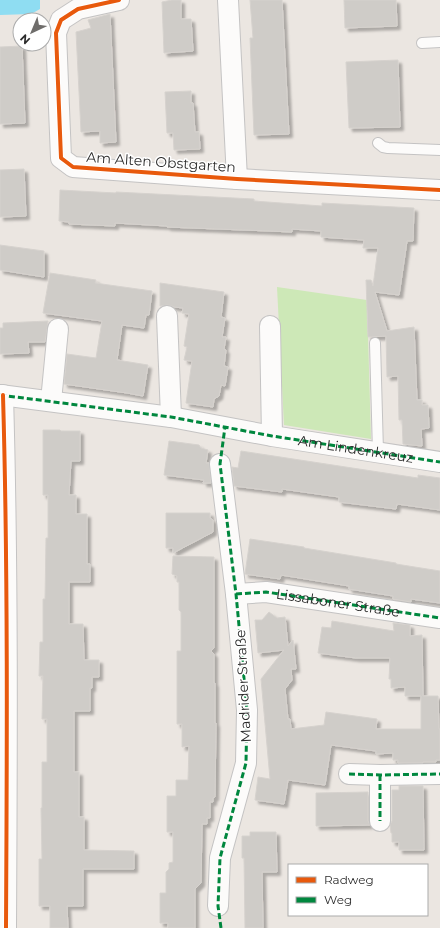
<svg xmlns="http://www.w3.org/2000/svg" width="440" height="928" viewBox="0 0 440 928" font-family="Montserrat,sans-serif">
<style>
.green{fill:#cde8b7}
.water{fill:#8fddf2}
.building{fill:#cfccc8;stroke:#d6d2ce;filter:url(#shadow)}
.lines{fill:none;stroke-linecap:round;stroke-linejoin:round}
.service-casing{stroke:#c4c3c3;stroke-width:12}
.minor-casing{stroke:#c4c3c3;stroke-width:22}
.service{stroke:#fcfbfa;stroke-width:10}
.minor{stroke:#fcfbfa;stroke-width:20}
.quiet{stroke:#00873e;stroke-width:3;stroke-dasharray:6 3;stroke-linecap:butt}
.cycleway-casing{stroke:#fff;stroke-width:6}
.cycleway{stroke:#e8590c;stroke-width:4}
.labels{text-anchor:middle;stroke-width:3;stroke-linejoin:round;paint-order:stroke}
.street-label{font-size:14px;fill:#2c2c2c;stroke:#fff}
</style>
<defs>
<filter id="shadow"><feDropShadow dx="3.5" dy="3.5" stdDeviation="1" flood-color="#0004"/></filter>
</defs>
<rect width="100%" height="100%" fill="#ebe6e1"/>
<path class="green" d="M277,287l90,13 4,139 -87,-14z"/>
<path class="water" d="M0,0h40v9l-9,5 -31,1z"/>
<path class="building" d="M172,0h9v19h10l2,32 -29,2 -2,-51z
M250,0h32l7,134 -35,1 -4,-97h3z
M344,0h52l1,26 -52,2z
M110,14l6,128 -16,1v-12l-19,1 -5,-100 15,-4 -3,-8z
M22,46l3,77 -25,1v-77z
M398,60l2,67 -51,1 -3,-66z
M191,91v12h2l2,29h4l1,17 -26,1 -1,-17h-6l-2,-41z
M24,169l2,47 -26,1v-47z
M60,190l56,3v-1l138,7v2l68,5v-3l92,5 -1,33h-6l-8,54 -24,-3 12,39 27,-4 3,73h5v5h6l1,23 -8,1 1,17 -19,-2 -1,-24h-3l-1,-44 -11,1 -1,-41 -18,1 -2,-57h5l2,6 5,-38h-15l1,-8 -43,-3v-6l-29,-2v3l-23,-1 -102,-4v-1l-52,-3v3l-46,-2v-2l-10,-1z
M0,245l44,6v26l-44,-7z
M50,273l46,7 -1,3 57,8 -3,24h-3l-2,13 -22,-3 -5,35 31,5 -5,31 -16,-3 -63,-9 3,-30 29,4 6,-37 -59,-8z
M160,283l64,9 -3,25 4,1 -3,19h4l-2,12 2,1 -2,16 4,1 -3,19 -4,-1 -2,11 -5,3 -1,8 -27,-4 6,-42 -8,-1 3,-13 -3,-1 5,-32 -7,-1 1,-5 -9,-1 -2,-1 -5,-1 -7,1z
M48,321l-3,21h-17l1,11 -29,1v-26h3v-5z
M43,430h17l1,1h19v30h-9l-2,34h7v19h11v50h3v18h-21v42h14l1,36h15v17h-7v11h-2v23h-16v61h5v45h5v33l50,1v18h-51v37h-16l1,22h-18v-22h-11v-47h3l-1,-51h1v-46h5v-43h-5l1,-43h-4l1,-34h3v-43h2l1,-61h2v-43h-5z
M169,441l30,4 2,3 7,2 -2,13h3l2,20h-8l1,-3 -40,-5z
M241,451l177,27v-3l22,3v32l-43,-6 -1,5 -57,-7v-5l-57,-8v3l-48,-6 -2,-19 6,1z
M166,513h44v5l3,2v12l-40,21v-5h-7z
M250,539l54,8v1l92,15v1l44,7v32l-29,-4v3l-18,-3v-3l-44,-7v-3l-68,-11 -1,4 -35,-5z
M173,556l41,1v91l-3,3 3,3v29h1v40h1l-1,74 -2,1v4h-3v16h-3v6h-5l-1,59 -6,6v39h-27v-5h-8v-30h6v-21l3,-3v-6l4,-1v-30h-6v-36h9v-16h12l1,-34 -7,1v-23h-5v-73h4v-39l-2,-2v-28h-2v-6l-5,-2z
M269,612l8,6 8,-1 3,29 5,-6 3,29h-5l1,11 -7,9 3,30h2l1,10 33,-4 2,-13 51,7 -1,10h45v-33h-16v-9l-14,1v-9h-2l1,-21h-34l-38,-5 4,-26 9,1 1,-7 62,10 -1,-8 17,2v11l12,-1 1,61h15l1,33h1v31h-4v2h-13v1h-25v-3h-5v-7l-17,1v-3l-45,-6 -6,40 -37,-5 -4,24 -29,-4 3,-23 12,2 -9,-100 23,-29 -26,3 -3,-33h7z
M399,786h24l1,64h-25v-8h-7v-9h-1l-1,-8 2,-4v-31h7z
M368,792v29l2,4 -54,1v-33z
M250,832h26l1,40h-15l1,56h-18l-1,-70h-2v-22h8z"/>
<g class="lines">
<defs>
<path id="service" d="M422,43l18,-1
M378,143l5,4 5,1 52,2
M375,343l3,109"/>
<g id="minor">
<path d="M119,0l-41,9 -17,11 -5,13 5,125 12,9 164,12 203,11"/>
<path d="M228,0l9,179"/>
<path d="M167,316l4,101"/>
<path d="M270,326l2,110"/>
<path id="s1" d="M0,395l171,22 101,19 168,26"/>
<path d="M3,395c5,178 4,355 3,533"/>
<path d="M51,401l7,-72"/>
<path id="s2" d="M236,594l30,-2 174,26"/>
<path d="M349,774l31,1 60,-1"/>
<path d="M380,775v46"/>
<path d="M218,906l2,-48 26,-95 1,-53 -11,-116 -16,-130"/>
</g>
</defs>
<use href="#service" class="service-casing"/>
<use href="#minor" class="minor-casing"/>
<use href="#service" class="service"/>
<use href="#minor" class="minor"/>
<path class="quiet" d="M0,395l171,22 101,19 168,26
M236,594l30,-2 174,26
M349,774l31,1 60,-1
M380,775v46
M221,928l-3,-22 2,-48 26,-95 1,-53 -11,-116 -16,-130 5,-37"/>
<defs>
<path id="cycleway" d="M119,0l-41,9 -17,11 -5,13 5,125 12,9 164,12 203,11
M3,395c5,178 4,355 3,533"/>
</defs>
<use href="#cycleway" class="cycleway-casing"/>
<use href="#cycleway" class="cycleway"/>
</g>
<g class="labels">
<g class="street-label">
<text transform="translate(161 162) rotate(4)" y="5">Am Alten Obstgarten</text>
<text dy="5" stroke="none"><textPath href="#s1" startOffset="360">Am Lindenkreuz</textPath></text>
<text dy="5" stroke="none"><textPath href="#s2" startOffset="103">Lissaboner Straße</textPath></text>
<text transform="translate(243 686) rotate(-93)" y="5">Madrider Straße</text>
</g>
</g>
<rect x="288" y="864" width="140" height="52" fill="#ffffff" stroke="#ababab"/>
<rect x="296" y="877" width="20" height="6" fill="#e8590c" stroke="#ababab"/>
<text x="324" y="884" font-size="12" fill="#2c2c2c">Radweg</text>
<rect x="296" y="897" width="20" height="6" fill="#00873e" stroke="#ababab"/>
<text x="324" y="904" font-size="12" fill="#2c2c2c">Weg</text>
<g transform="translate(32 32) rotate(224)"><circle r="19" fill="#ffffff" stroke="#ababab"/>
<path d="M0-3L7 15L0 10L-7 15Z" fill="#6f6d6b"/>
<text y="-6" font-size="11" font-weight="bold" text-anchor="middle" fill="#2c2c2c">N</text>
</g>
</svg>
